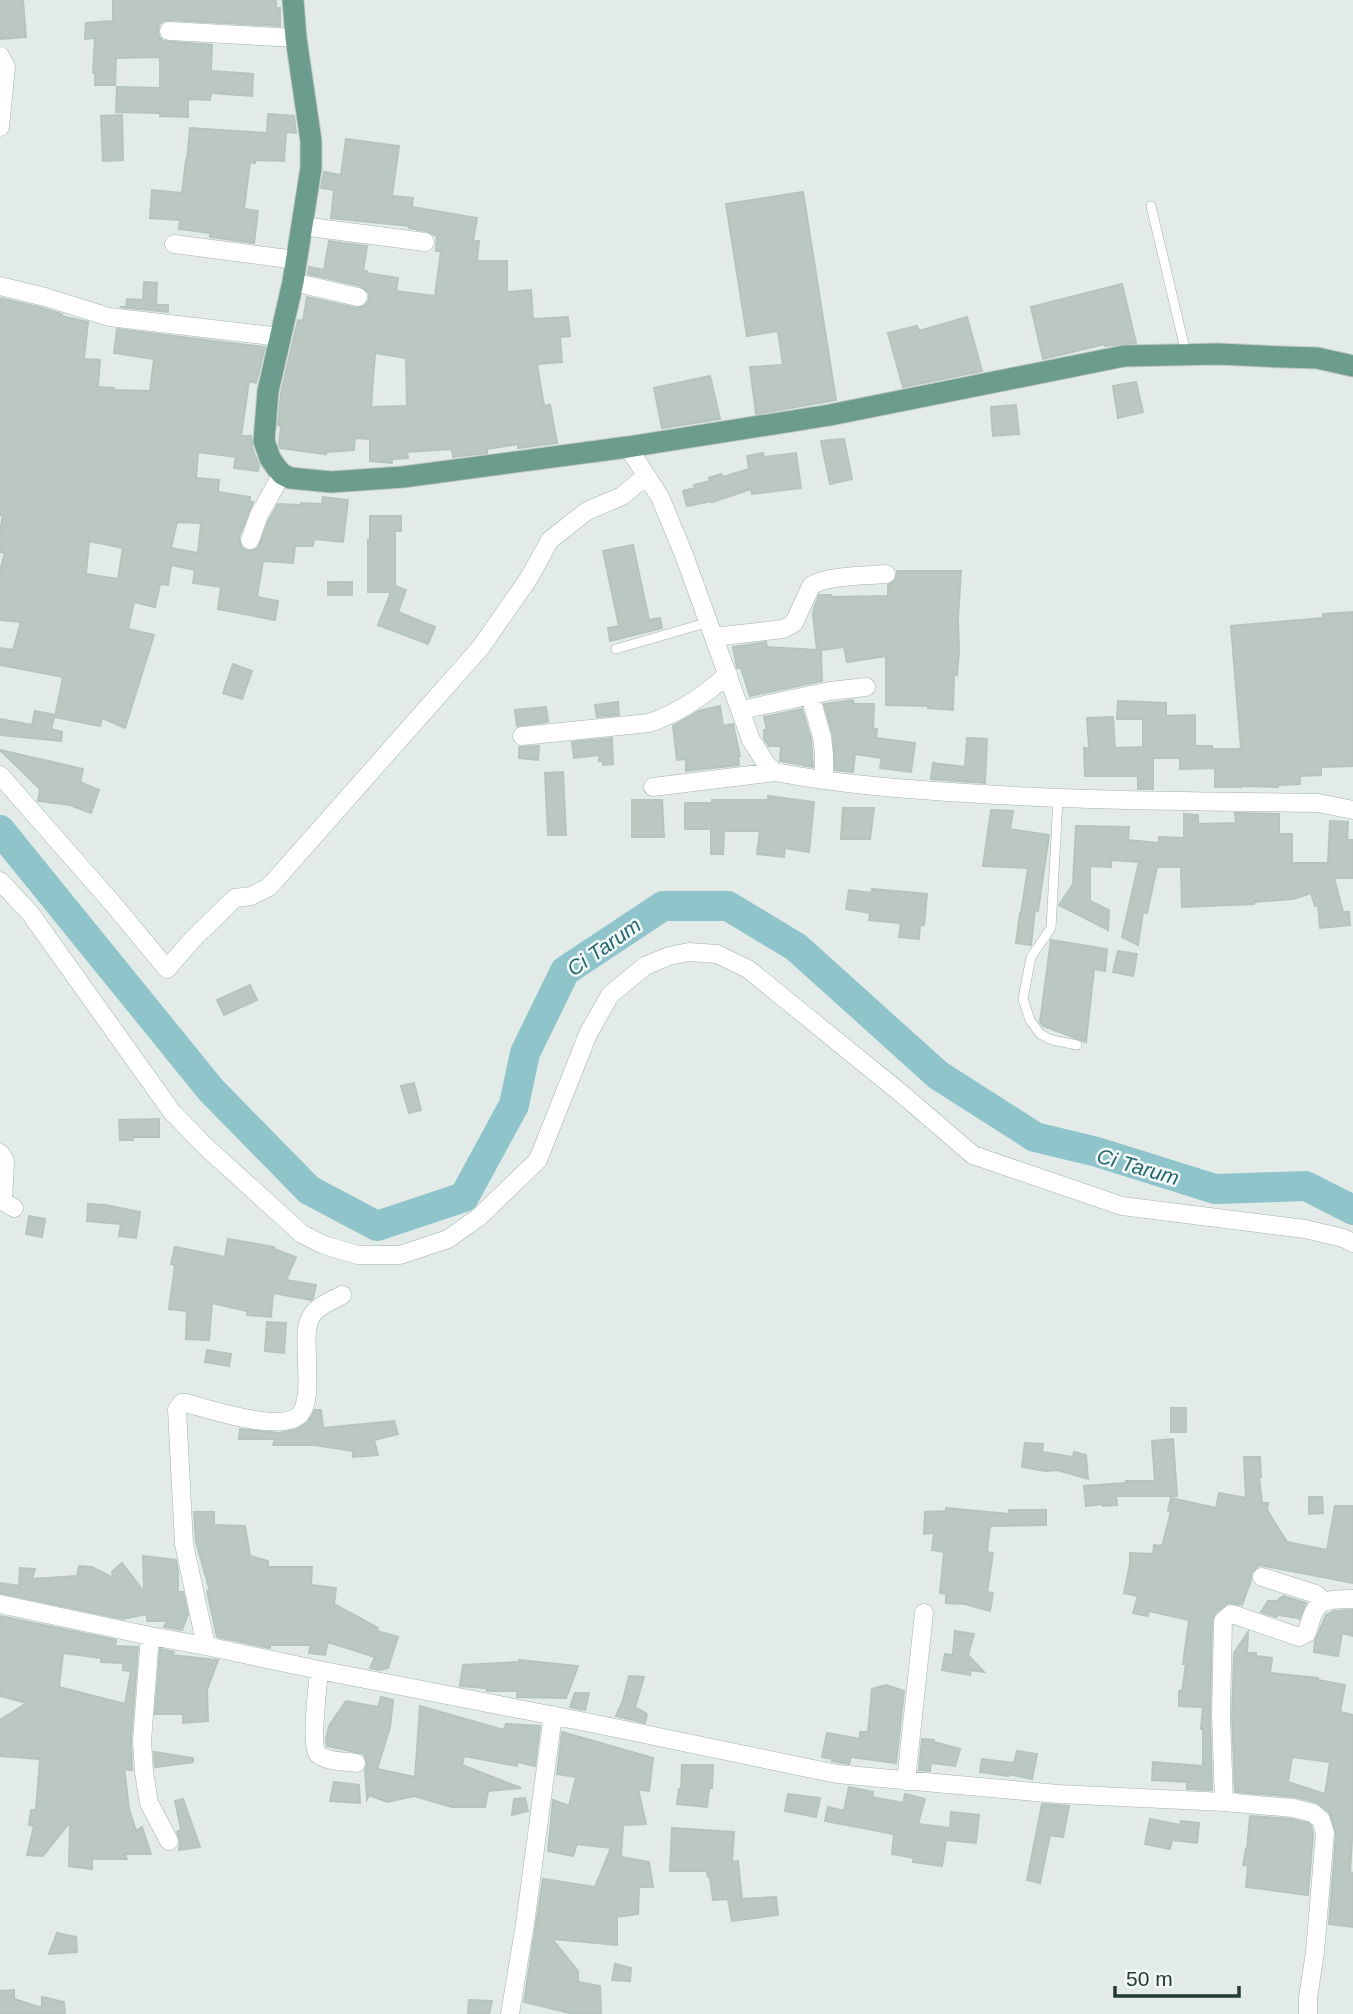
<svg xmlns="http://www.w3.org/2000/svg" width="1353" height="2014" viewBox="0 0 1353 2014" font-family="Arial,sans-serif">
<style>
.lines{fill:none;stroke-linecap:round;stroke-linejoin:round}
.river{stroke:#8fc4cb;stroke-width:30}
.building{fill:#bbc8c2;stroke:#b5c4bd;stroke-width:2;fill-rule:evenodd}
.service-casing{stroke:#a5b2ad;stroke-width:10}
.minor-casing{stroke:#a5b2ad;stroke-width:19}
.primary-casing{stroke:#c2c8c6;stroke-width:23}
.service{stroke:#fff;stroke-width:9}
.minor{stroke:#fff;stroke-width:18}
.primary{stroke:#6b9c8d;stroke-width:21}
.labels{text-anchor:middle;stroke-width:5;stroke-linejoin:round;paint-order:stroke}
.water-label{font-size:21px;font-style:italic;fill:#246770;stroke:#f2f8f5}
</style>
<rect width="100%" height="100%" fill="#e2ebe7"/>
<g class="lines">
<path class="river" d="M0,830l211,260 98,100 68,36 87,-29 50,-92 11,-52 40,-82 98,-65h65l68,41 142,128 97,62 62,15 118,37 91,-3 47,24"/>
</g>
<path class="building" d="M0,0h23l3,37 -26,2z
M113,0h163v8h4v18l-110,-6 -7,1 -4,4 -1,6 1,6 4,4 49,4 -1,26 42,3 -1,22 -41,-3 -1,7 -22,-1v18l-28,-1v-3l-44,-1 1,-25 43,1v-31l-44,1 -1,27h-20v-12h-2l2,-35 -10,1 1,-16 27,-2z
M268,114l26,2 2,17 -10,-1 -2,29 -29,-1v3l-5,-1 -6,47 14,2 -4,32 -44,-6v-4l-31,-4 1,-9 -30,-2 2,-28 30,3 4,-33h1l3,-32 77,5z
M122,115l1,45 -20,1 -2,-45z
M346,139l53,7 -7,50 21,2 -1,9 65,11 -4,23h6l-2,20h30v31l24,-2 2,29 35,-2 2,19 -10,1 2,25 -25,2 7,42 6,-1 7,38 -39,5v-4l-31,5v4l-34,4 -1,-8 -45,3 1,6 -16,1v4l-22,-2v-22l-15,-1 -1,12 -28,2v2l-46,-6 -1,-4 2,-18 -3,-1 3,-32 17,-73 5,1 4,-24 49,11 10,-3 3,-5v-7l-8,-7 -53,-12 1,-7 15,3 5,-29 38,5 -4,25h4l-1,2 32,5 -2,13 39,5 6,-45h-5l1,-15 -11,-5 -17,-3 1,-2 -79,-8 3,-28 -13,-2 3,-16 17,3zM375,353l31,5 1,48 -36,1z
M803,192l33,208 -80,14 -6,-47 33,-2 -5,-34 -31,5 -21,-132z
M144,282l13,1 -1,22h12v7l-48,-5h6l1,-8 16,1z
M1122,284l14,59 -31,3v-2l-62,15 -12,-52z
M0,298l42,10 20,6 -1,2 27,6 -4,37 16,1 -2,27 16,1v2l36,1 4,-32 -40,-6 3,-24 148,18 -9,36 -7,-2 -8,55h10l2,15 6,14 -1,6 -24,-3 2,-11 -38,-5 -2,26 23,2 -1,12 32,5v5h3l-14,35 2,10 5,3 5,1 7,-3 11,-28 9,-16 23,1v-2l21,1 1,-7 25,3 -5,42 -29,-3 -1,7h-18l-2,17 -30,-2 -6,36 21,4 -3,19 -57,-11 3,-22 -28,-4 2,-13 -24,-5 -3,20 -8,-1 -5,23 -21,-5 -6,27 26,6 -29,93 -23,-10 -2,8 -45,-9 8,-40 -63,-12v-17l13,2 8,-28 -21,-2v-49l5,-18 -5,-1v-21l3,-16h-3zM177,522l24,1 -3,30 -27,-5zM89,541l34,7 -5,31 -32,-5z
M967,317l15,54 -79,16 -15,-54 29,-7 2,5z
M710,376l10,43 -58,9 -8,-40z
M1136,382l7,30 -25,6 -5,-32z
M1016,405l3,29 -26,2 -2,-29z
M844,439l8,40 -22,5 -9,-43z
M763,453l1,4 32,-4 5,35 -49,6 -1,-5 -39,13v-1l-25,5 -4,-15 12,-3 -1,-3 16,-4 -1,-3 12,-4 2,3 26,-8 -2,-13z
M370,516h31v15h-6v55l11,4 -8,22 37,15 -7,17 -50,-19 13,-33h-23v-52h2z
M633,545l16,75 11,-2 2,10 -52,13 -2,-13 11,-2 -16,-75z
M897,571h64l-3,48 1,33 -2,23h-3l-1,35 -25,-2v-2l-42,-1v-49l-39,6 -3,-15 -23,3 1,31 -72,15 -9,-28h-4l-4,-21 33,-5 1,5 50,3 -4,-35 1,-7 5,-13h12v2l57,-1v-11l8,-6z
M328,582h24v13h-24z
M1353,612v154l-32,1v8l-21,1v8l-22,1v2l-37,-1v1h-26v-19l-35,1v-11h-27v31h-15v-13h-53l-1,-28h5l-2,-30 26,-1 2,31 28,-1v-28h-26l1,-18 48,2v13l29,-1v31h17v3h29l-10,-123 92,-8v-4z
M233,664l19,7 -10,28 -19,-6z
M853,700l1,4h20l-1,25h4l-1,9 39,5 -4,29 -31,-4 2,-10 -27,-4 -2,18 -18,-2 -2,-34 -9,-32z
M618,702l1,13 -22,2 -2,-12z
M720,706l3,20 10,-2 7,32h-2l1,9 -53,6v-12l-9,1 -4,-34 26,-15z
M546,707l2,15 -31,4 -2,-16z
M802,709l9,30 2,28 -33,-6 1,-15h-12l-5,-7v-9h3l-3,-13z
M35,711l20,4 -4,14 11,3 -1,9 -61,-6v-16l32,6z
M612,738l1,26 -10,1 -1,-5 -3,1v-6l-25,3 -2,-16z
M967,738l20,1 -2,44 -54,-4 2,-16 32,4z
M539,746l-1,14 -19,-2v-11z
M0,750l83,19 -3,13 19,8 -8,23 -21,-8 -32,-4 2,-12z
M563,772l3,63h-18l-3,-62z
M768,796l46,6 -5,50 -24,-4 -1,9 -27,-3 3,-23h-36l-1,23h-12v-25h-26v-26h27v-3h56z
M632,800h30l2,37h-32z
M843,808h31l-4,31h-29z
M991,810l22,1 -3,18 39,6 -11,76 -3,-1 -4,35 -15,-2 4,-30h1l7,-45 -45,-2z
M1235,813l44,1v20h13v29h36l2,-42 18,1 -1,18h6v38h-19l9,34h6l1,13 -30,3 -2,-23 -3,1 -4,-13 -18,6 -39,3v2l-72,3 -1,-40h-24l-10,46 -4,-1 -5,33 -16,-8 17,-75 -28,-2v7l-21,-1v35l19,9 -1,20 -49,-25 14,-21 3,-58 53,1 -1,13 31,3v-6l25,1v-24l14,1v9l38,-1z
M872,889l55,5 -3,31h-4l-1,14 -20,-2 2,-14 -32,-3 1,-7 -24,-4 3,-19 22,3z
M1051,940l56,9 -2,22 -11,-2 -8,73 -43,-16 -3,-4z
M1118,951l19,3 -4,22 -20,-4z
M250,985l7,15 -33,15 -7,-15z
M414,1083l7,27 -12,3 -8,-27z
M159,1119v18h-26v3h-13l-1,-20z
M88,1204l17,1 35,7 -4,26 -17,-2 2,-12 -34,-3z
M29,1216l16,3 -3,18 -16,-3z
M228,1239l46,8v2l22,8 -10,23 30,5 -3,13 -2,2 -38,-7 -2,24 -24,-2v-4l-35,-8 -3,37 -23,-1 1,-28 -18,-2 6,-44 -4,-1 4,-17 50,10z
M267,1322l19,1 -2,30 -19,-2z
M207,1350l24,4 -2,12 -24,-4z
M1171,1408h15v24h-15z
M315,1410h6l2,18 71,-7 4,13 -24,6 4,15 -25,2v-6l-38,-6h-42l2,-6h-36l1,-10 39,4 16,-3 13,-8z
M1173,1439l4,57h-61l1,9 -14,1v-2l-17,2 -2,-20 42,-3v-2h29l-3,-40z
M1025,1443l18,1 -1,8 31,5 1,-5 12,3 2,24 -31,-9 -12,1 -23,-4z
M1244,1457h16l1,20h-2l3,26h6l-1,7 20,32 40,8 8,-44h18v77l-94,-18 -8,8v7l-9,25 -14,-2 -13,10 -3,8 -2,94 2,75 -25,-1v-7l-35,-2 1,-18 50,4v-37h-2l2,-22 -24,-1v-15h3l4,-27h-3l6,-44 -40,-9 -1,5 -15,-3 5,-17 -14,-3 6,-29v-11l23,1 1,-9 8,1 9,-34 -3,-1 3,-13 45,10 3,-15 27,5z
M1309,1497h13l1,16 -14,1z
M946,1508l63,6v-4h37v15l-56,1 -3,26 6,1 -6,39 6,1 -3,18 -25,-7 -19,-1v-9l-6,-1 4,-41 -12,-2 2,-17 -10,1 1,-22 21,-1z
M194,1512h20v13l31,1 5,30 18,5v6h44l-1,18 25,3 -2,16 44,24 -1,3 21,6 -10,31 -8,2 -10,-2 5,-11 -47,-15 -3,13 -16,-2 2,-8h-41v3l-53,-11 -10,-46h3l-14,-49z
M143,1556l33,4 2,11v21h5l5,22 -6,16 -18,-3 3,-6h-20v-7l-24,5 -123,-26v-10l19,3 1,-18 15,1 -3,10 45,-3 2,-10 13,1 21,11 -1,-6 10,-9 22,29z
M1283,1596l23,7 -7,17v-2l-21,-3 -2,2 -15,-5 7,-11h9z
M1353,1610v26l-11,-3 -4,23 -24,-4 1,-11 11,-26 8,-4z
M0,1616l116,24 -1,6 23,1 -7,93 1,30h-4l-4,-4 5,43 7,22 6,-4 9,27h-26l2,5h-35v10l-23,-3 1,-44 -27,34 -16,-1 7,-29 -5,-1 2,-15h5l4,-51 -40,-3v-36l27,-17 -27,-7zM63,1653l38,5v4l22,1v7l8,1 -6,33 -66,-17z
M955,1631l19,3 -6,21 16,17 -13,-2 -1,5 -28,-5 3,-16 8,1z
M1248,1632l-1,21h9v3l16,2 -2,15 48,5v2l27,5 -5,27 13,3v109l-3,48 3,1v54l-24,-3 7,-90 -7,-22 -13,-10 -20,-5 -61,-5 -3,-77 2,-62zM1292,1757l38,5 -5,32 -37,-12z
M160,1649l14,3 -2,3 46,5 -11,30 1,31 -25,2v-9h-28z
M519,1660l59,6 -12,32 -49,-1v-6h-30l-1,-3 -26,-2 3,-21 56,-3z
M629,1676l15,1 -9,30 12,7 -2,9 -29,-7 7,-16z
M886,1685l18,6 -8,72 -45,-6 -2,7 -17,-3 1,-2 -11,-2 5,-24 33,6v-7h8l4,-43z
M575,1693h14l-4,17 -15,-3z
M381,1697l12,3 -3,27 -13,42 38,8 5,-71 84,24 2,-6 34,2 -5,40 -18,-4v4l-53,-10 -2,9 59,23 -33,3 -3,16h-33l-38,-11 -27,6 -18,-7 -2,4 -2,-29 2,-6 -3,-10 -37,-8 -1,-7 3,-13 17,-25 32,6z
M562,1732l91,26 -4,33 -11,-2 8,35 -23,1 -2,32 28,5 4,25h-14l-1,27 -21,3v28l-65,-6 26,32v11l22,4 1,28h-27l-50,-12 19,-123 52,8 16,-39 -34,-4 -4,12 -25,-5 5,-51 16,6 7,-29 -19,-3z
M922,1739l12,1v2l26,7 -5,17 -24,-3 -1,8 -11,-1z
M1017,1751l20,3 -5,25 -24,-5v2l-28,-4 2,-13 32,4z
M154,1752l39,6v4l-38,5z
M682,1765h31l-1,23h-3l-2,19 -30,-3 2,-15h2z
M334,1782l25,3 1,18 -30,-2z
M849,1787l24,5 -1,5 31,6 2,-9 20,5 -7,25 32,4 1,-16 28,3 -3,28 -30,-3 -4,26 -29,-4 1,-4 -22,-4 2,-20 -69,-13 3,-14 16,4z
M788,1794l32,4 -4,19 -31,-6z
M525,1798l3,13 -16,4 2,-16z
M183,1799l17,48 -21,3 1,-9 -3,-9 4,-3 -6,-28z
M1042,1804l27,2 -6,31 -13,-2 -10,48 -13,-3z
M1250,1816l41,3 17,4 3,3 2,8 -5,61 -62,-8 2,-21 -5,-1 3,-16h1z
M1150,1819l30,6 1,-4 18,2 -2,20 -25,-3 -2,9 -25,-5z
M672,1828l62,4 -2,30 6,-1 4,38 34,-2 2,18 -46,6 -4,-22 -15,1 -3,-23h-2l-1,-6h-37z
M57,1933l19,4 1,15 -28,2z
M615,1964l16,4 -1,13 -18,-1z
M14,1990v9l28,9v-11l22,5 1,12h-65v-23z
M469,2000l23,1 -3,13h-21z"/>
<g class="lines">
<defs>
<path id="service" d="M1151,206l35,147
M616,649l93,-27
M1058,799l-7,129 -20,29 -8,42 7,21 10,14 12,6 25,5"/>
<path id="minor" d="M169,31l127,7
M0,56l6,11 -6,60
M302,226l123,16
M174,244l122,16
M293,282l65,15
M0,286l45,11 64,20 172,20
M628,447l32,50 24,58 67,185 16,25 8,7c63,12 126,17 191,21 117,8 234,8 352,10l35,7
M250,540l9,-25 23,-41
M714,637l69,-8 6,-3 5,-3 17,-37c15,-11 56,-10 75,-12
M810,695l12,42 2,17v26
M741,710l89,-19 36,-4
M522,736l127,-13c30,-10 56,-28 79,-49
M0,775l114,130 53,64 25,-29 43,-42 16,-2 18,-9 212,-240 48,-69 21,-38 37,-29 35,-15 24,-20
M653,787l122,-15
M0,881l30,32 142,199 34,35 96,87 22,11 34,10h42l48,-16 31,-22 59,-57 50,-126 22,-39 35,-29 24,-10 20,-4 28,2 31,15 154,125 71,61 149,51 183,23 38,9 10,5
M0,1153l5,8 -2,40 11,7
M1262,1577l54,17 8,8
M0,1604l150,32 56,10 113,24 277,54 241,50 221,20 166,8 69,6 20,5 8,7 4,13 -10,119 -7,46v16
M150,1636l-8,105 2,31 5,31 20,38
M206,1646l-22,-102 -7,-135 5,-6h4c22,6 100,32 115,10 9,-13 6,-38 6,-53 0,-13 -3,-32 4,-43 5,-11 21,-16 31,-22
M319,1670c-1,14 -9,76 -1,84 8,8 28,7 38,9
M906,1781l18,-168
M1224,1802l-3,-87 2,-94 8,-7 4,1 64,22 8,-4c9,-34 12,-33 46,-34
M510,2014l15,-90 28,-209"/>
<path id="primary" d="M293,0l3,38 15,103v27l-18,114 -25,109 -4,50 6,17 6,9 6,7 8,4 41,4 72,-5 225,-30 202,-32 294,-59 94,-2 65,3 34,1 36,8"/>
</defs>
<use href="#service" class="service-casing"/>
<use href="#minor" class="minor-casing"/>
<use href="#primary" class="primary-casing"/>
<use href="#service" class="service"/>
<use href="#minor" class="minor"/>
<use href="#primary" class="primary"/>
</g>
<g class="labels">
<g class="water-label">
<text transform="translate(604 947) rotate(-35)" y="7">Ci Tarum</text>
<text transform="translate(1138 1167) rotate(16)" y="7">Ci Tarum</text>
</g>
</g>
<path d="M1115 1986v10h124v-10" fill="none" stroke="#243a33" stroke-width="3.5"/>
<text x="1126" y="1986" font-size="21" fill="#243a33" stroke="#f2f8f5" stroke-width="5" paint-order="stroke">50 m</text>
</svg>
